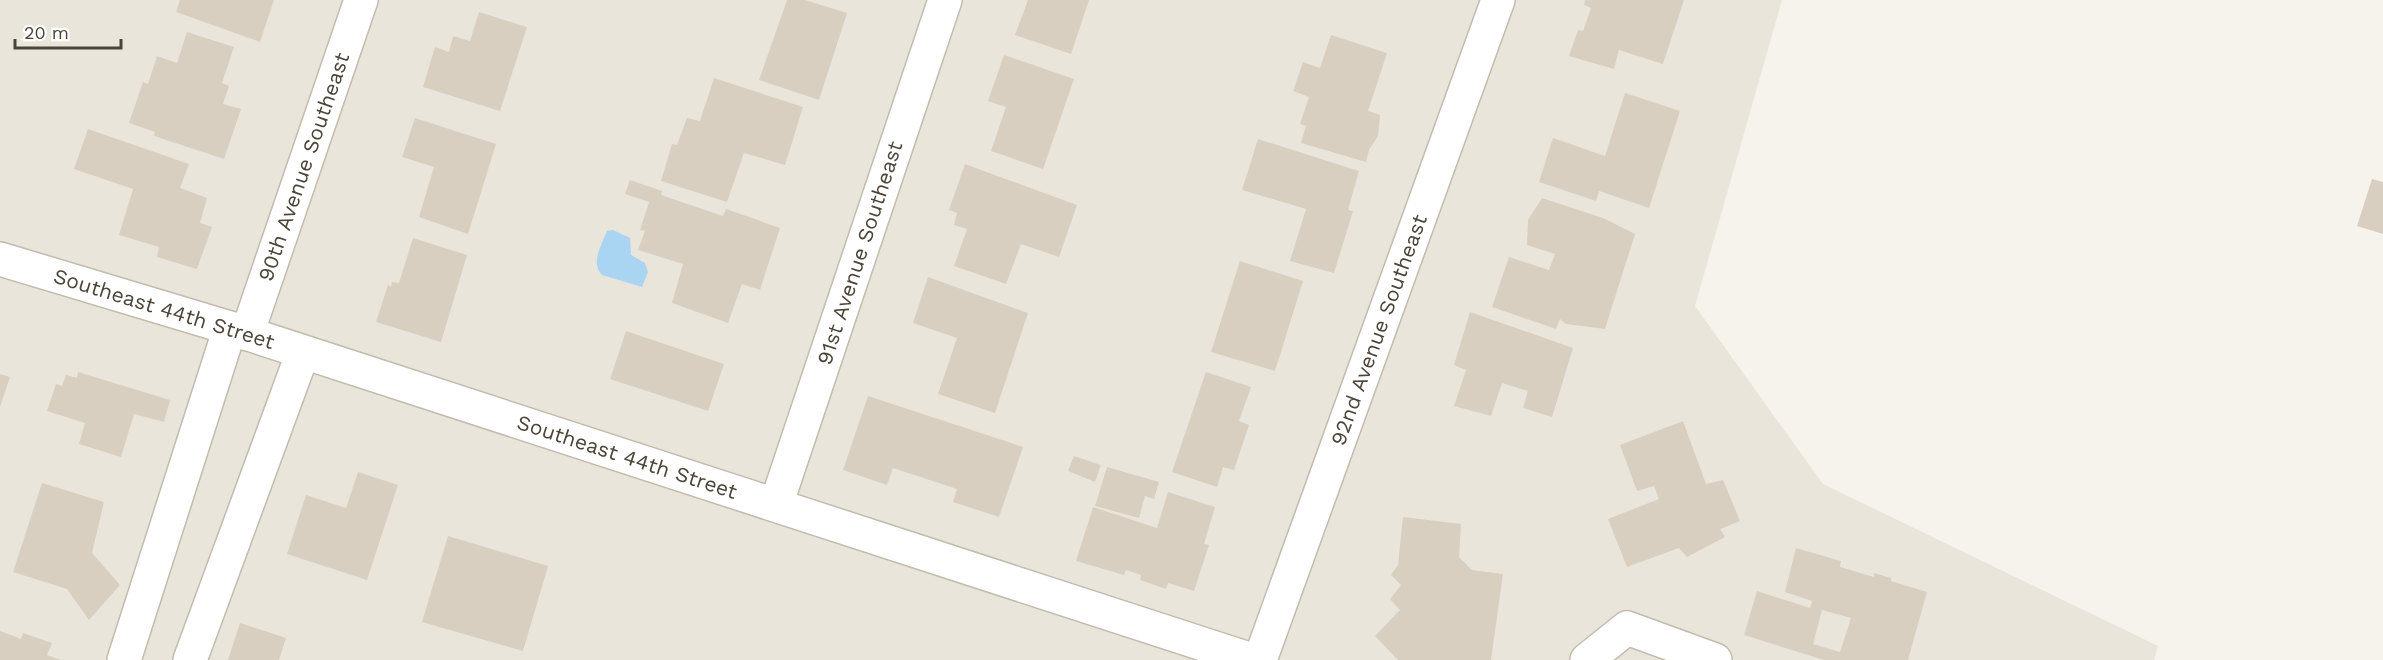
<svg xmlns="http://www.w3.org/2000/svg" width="2383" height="660" viewBox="0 0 2383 660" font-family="'Work Sans',sans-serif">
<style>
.residential{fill:#eae5da}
.water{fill:#a9d4f2}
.building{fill:#d8cfc1;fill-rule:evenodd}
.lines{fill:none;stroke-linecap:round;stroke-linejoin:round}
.minor-casing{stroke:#c2bbae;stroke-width:36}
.minor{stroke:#fff;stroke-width:33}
.labels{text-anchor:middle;stroke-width:4.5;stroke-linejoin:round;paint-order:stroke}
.street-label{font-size:21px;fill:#4b4439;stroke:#fff}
</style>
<rect width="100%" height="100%" fill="#f6f3ec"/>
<path class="residential" d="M0,0h1782l-87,306 128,178 335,162 -4,14h-2154z"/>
<path class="water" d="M613,230l17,8 1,17 14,8 3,9 -6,15 -40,-12c-12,-12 0,-31 5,-44z"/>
<path class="building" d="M180,0h94l-14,42 -84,-30z
M787,0h18l42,13 -28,87 -60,-20z
M1028,0h61l-18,54 -56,-19z
M1585,0h99l-21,64 -44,-14 -5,19 -45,-13 9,-26 5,1 8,-23 -7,-3z
M479,12l48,15 -27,84 -77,-24 12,-40 14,5 4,-16 17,5z
M187,32l47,15 -12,36 7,3 -6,18 18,5 -17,50 -70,-23 1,-4 -26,-9 14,-41 5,2 9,-28 20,7z
M1331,35l56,18 -19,58 12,4 -2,21 -9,14 -3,12 -65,-19 5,-17 -6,-2 9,-27 -16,-6 10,-29 17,6z
M1004,55l70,24 -31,90 -52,-18 15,-44 -18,-6z
M714,78l89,29 -18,58 -41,-12 -17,49 -66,-21 11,-37 5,1 10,-27 13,3z
M1625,93l55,18 -31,97 -50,-17 -3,10 -57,-19 14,-44 52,18z
M415,118l81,26 -28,90 -49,-17 15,-50 -32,-10z
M88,129l101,35 -9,24 27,10 -7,25 12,4 -15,42 -40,-12 2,-10 -40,-12 14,-46 -59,-20z
M1258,139l101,32 -11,39 5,1 -19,62 -44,-12 16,-52 -64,-19z
M965,164l112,41 -18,52 -38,-13 -15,40 -52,-18 13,-37 -13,-4 3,-12 -8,-3z
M2372,179l11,3v52l-26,-8z
M630,180l32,11 -1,4 62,21 3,-7 54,19 -20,62 -18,-6 -14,39 -56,-20 11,-39 -45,-14 7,-19 -5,-1 9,-28 -24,-8z
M1542,198l61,20 32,16 -30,95 -39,-5 -6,-5 -4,10 -64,-22 17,-50 40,13 6,-16 -28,-9 1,-25z
M413,238l54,17 -26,87 -65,-20 12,-37 3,2 1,-5 7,1z
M1240,261l63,20 -28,90 -64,-19z
M928,277l100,36 -33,100 -57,-19 19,-56 -44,-15z
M1470,312l103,36 -21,69 -29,-9 5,-17 -26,-8 -11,33 -37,-10 12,-36 -12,-5z
M626,331l98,33 -16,47 -98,-32z
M78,372l92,28 -6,22 -30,-8 -13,43 -42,-13 6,-21 -38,-12 9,-27 6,2 4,-11 11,3z
M1206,372l45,15 -12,34 10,4 -15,45 -11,-3 -6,20 -45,-15z
M0,374l10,3 -10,30z
M868,396l155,51 -24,70 -46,-15 4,-13 -64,-21 -6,17 -44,-15z
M1683,421l23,63 17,-4 17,41 -20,8 5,8 -38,20 -8,-9 -52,19 -19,-48 51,-20 -5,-13 -17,5 -17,-46z
M1074,456l27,9 -6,17 -27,-11z
M1107,467l52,15 -5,17 -9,-3 -6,22 -44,-12z
M358,472l40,13 -31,95 -80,-26 19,-59 40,13z
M42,483l62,19 -12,51 28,32 -31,35 -22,-31 -54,-17z
M1168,492l47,15 -11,37 5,1 -15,46 -26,-8 -2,6 -26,-9 1,-5 -15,-5 -2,5 -48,-14 17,-54 64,21z
M1403,517l58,7 -2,33 13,13 31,4 -12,86h-93l-23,-24 25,-26 -10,-11 11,-14 -10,-10 7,-10z
M448,536l100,30 -25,85 -101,-29z
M1796,548l45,13 -1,6 34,10v-4l17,5v3l36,11 -19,68h-84l-80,-25 13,-44 53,17 2,-7 -27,-9zM1822,610l29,8 -11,34 -27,-8z
M240,623l46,15 -7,22h-51z
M0,631l21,8 2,-6 29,10 -5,12 14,5h-61z"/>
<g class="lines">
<defs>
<path id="minor" d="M0,259l230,69 1022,332
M247,334l114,-334
M776,505l169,-505
M124,660l106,-332
M190,660l113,-308
M1260,660l238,-660
M1587,660l40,-32 88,32"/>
</defs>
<use href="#minor" class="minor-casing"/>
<use href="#minor" class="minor"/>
</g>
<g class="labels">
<g class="street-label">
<text transform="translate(304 167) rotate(-71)" y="7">90th Avenue Southeast</text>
<text transform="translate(860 253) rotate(-72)" y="7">91st Avenue Southeast</text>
<text transform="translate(164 309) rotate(17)" y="7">Southeast 44th Street</text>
<text transform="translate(1379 330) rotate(-70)" y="7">92nd Avenue Southeast</text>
<text transform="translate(627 457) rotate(18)" y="7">Southeast 44th Street</text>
</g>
</g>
<path d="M15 39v9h106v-9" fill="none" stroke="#4b4439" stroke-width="3"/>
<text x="24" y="39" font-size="18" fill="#4b4439" stroke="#ffffff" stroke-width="4.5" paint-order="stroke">20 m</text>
</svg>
